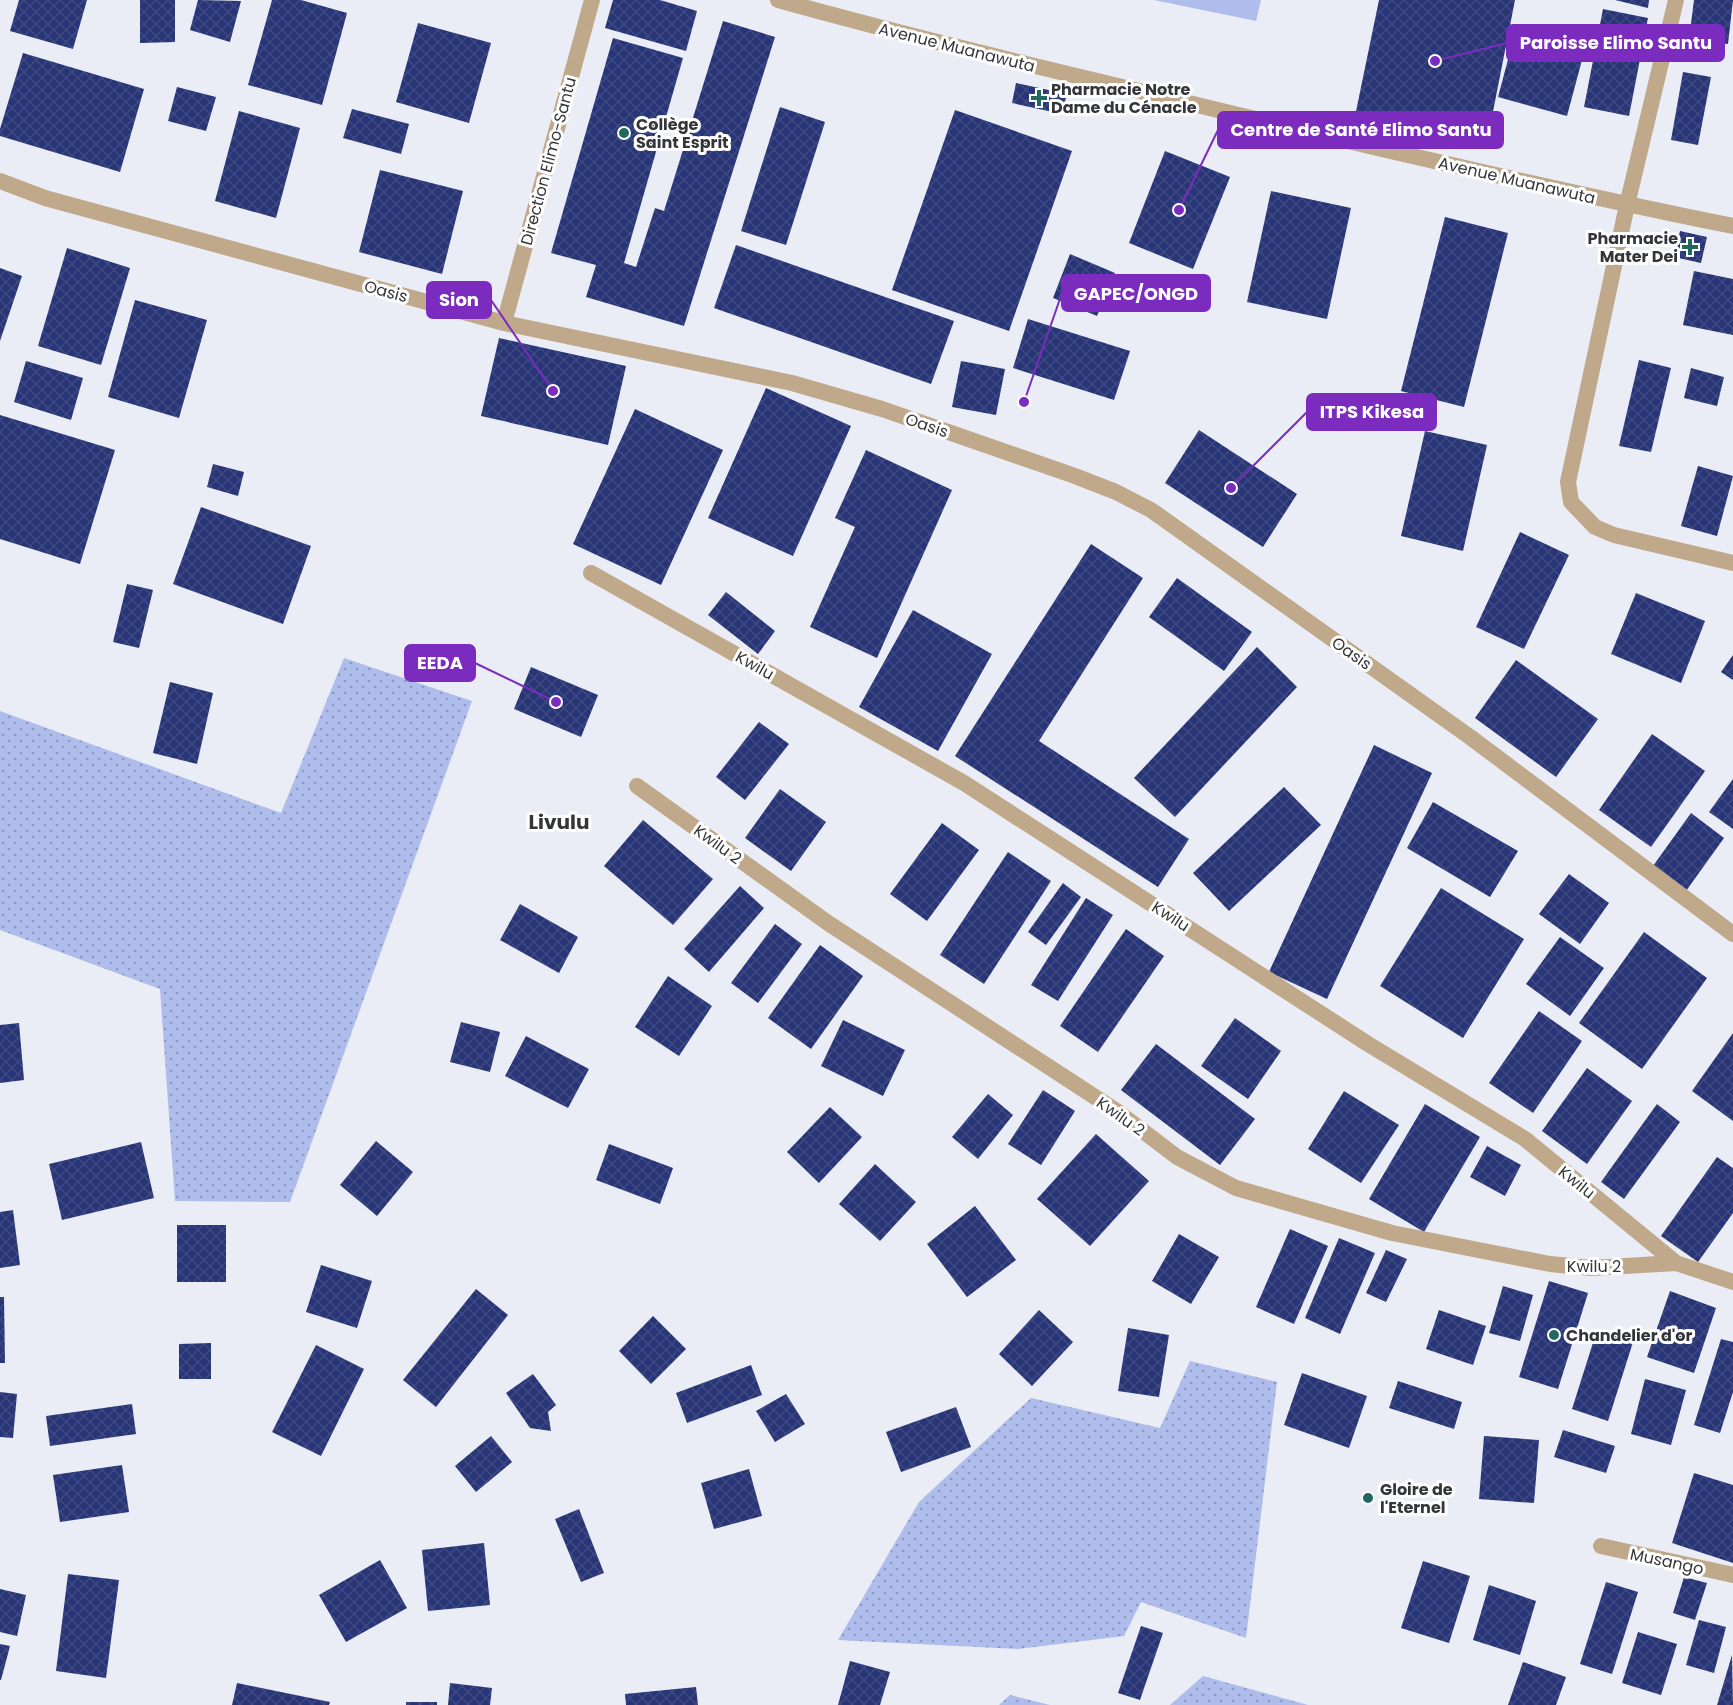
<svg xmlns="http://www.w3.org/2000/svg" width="1733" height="1705" viewBox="0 0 1733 1705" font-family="Poppins,sans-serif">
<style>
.grass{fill:#aebdeb}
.park{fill:url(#park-dots)}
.building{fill:url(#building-cross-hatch)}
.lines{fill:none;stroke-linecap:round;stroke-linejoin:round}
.minor{stroke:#c0a98a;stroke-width:16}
.poi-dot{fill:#21695e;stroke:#fff;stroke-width:2}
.labels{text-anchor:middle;stroke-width:6;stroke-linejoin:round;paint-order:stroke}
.street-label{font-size:16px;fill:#343538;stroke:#fff}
.poi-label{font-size:16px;font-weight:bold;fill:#343538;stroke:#fff;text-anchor:start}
.quarter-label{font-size:20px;font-weight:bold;fill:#343538;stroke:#fff}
.leader{fill:none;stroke:#7b2cbf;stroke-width:2}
.callout-dot{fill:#7b2cbf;stroke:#fff;stroke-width:2}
.callout{fill:#7b2cbf;stroke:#7b2cbf;stroke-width:2}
.callout-label{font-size:18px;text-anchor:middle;font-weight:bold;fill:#fff}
</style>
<defs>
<pattern id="park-dots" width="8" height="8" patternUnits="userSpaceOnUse" patternTransform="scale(1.5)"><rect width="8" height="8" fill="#aebdeb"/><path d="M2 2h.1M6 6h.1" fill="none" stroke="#8e9abf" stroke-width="1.8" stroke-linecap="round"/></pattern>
<pattern id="building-cross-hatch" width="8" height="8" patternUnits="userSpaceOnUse" patternTransform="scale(1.5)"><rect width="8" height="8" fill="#283576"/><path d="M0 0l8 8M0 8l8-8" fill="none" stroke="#3f4a82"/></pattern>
</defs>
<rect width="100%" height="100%" fill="#eaedf5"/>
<path class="grass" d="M1154,0h107l-5,21z"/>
<path class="park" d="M344,658l128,43 -182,501 -115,-1 -15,-212 -160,-59v-219l281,102z
M1190,1361l87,21 -31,256 -105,-36 -17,34 -106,13 -180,-9 81,-138 112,-104 129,30z
M1203,1676l105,29h-138z
M1010,1695l40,10h-51z"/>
<path class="building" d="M19,0h68l-14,49 -63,-18z
M140,0h35v42l-35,1z
M198,0l43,1 -11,41 -40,-12z
M272,0h29l46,13 -25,92 -74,-20z
M613,0h47l37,11 -11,40 -81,-23z
M1379,0h136l-29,147 -132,-26z
M1615,0h34l-1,8z
M1694,0h39l-5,44 -39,-5z
M1603,9l45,9 -19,98 -45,-9z
M723,21l52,16 -91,289 -98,-29 10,-32 -45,-12 62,-215 70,20 -59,205 12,4 19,-59 9,3z
M418,23l73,20 -22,80 -73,-21z
M1517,26l69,19 -19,71 -69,-19z
M23,53l121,36 -24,83 -120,-36v-7z
M1683,72l28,5 -13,68 -27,-5z
M1016,83l51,11 -5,20 -50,-11z
M177,87l39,10 -10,34 -38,-10z
M780,107l45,15 -39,123 -45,-14z
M352,109l57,15 -8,30 -58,-16z
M955,110l117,41 -63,180 -117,-41z
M239,111l61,17 -24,90 -61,-17z
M1165,151l65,26 -37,92 -64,-26z
M380,170l83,21 -21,83 -83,-22z
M1271,191l80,17 -24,111 -80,-17z
M1445,217l63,16 -44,174 -63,-16z
M1680,231l27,6 -6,26 -27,-6z
M736,245l218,76 -23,63 -217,-76z
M67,248l63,20 -29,97 -63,-19z
M1070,254l45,19 -18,43 -44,-18z
M0,268l22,8 -22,65z
M1694,271l39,8v56l-50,-10z
M135,300l72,20 -28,98 -71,-21z
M1028,319l102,32 -16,49 -101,-32z
M499,338l127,28 -18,79 -127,-29z
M1639,360l32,8 -20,84 -32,-6z
M26,361l57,17 -12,42 -57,-18z
M961,361l44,8 -9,46 -44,-8z
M1691,368l33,9 -7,29 -33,-8z
M766,388l85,38 -58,130 -85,-38z
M635,409l88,41 -62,135 -88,-41z
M0,415l115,35 -35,114 -80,-25z
M1199,430l98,64 -34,53 -98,-64z
M1425,431l62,14 -24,106 -62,-15z
M866,450l86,40 -75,168 -67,-31 45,-100 -20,-9z
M213,464l31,8 -6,24 -31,-9z
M1698,466l35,10 -16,60 -36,-10z
M201,507l110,39 -28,78 -110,-40z
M1520,532l49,23 -45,94 -48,-22z
M1091,544l52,34 -104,163 150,98 -31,48 -203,-131z
M1177,578l75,54 -28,39 -75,-54z
M127,584l26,6 -14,58 -26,-6z
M726,592l49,39 -17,23 -50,-39z
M1636,593l69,28 -24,62 -70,-29z
M913,610l79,44 -54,97 -79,-44z
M1257,647l40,40 -122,130 -41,-39z
M1733,655v25l-12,-8z
M1516,660l82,59 -42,58 -81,-59z
M531,667l67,28 -17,42 -67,-28z
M170,682l43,11 -16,71 -44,-11z
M759,722l30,22 -44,56 -29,-23z
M1652,734l53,37 -54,76 -52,-37z
M1374,745l58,28 -105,226 -58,-27z
M1733,779v50l-24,-17z
M1284,787l37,38 -92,86 -36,-38z
M780,789l46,33 -35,49 -46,-33z
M1433,802l85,49 -28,46 -83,-49z
M1691,813l33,25 -38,53 -33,-25z
M643,820l70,59 -40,46 -69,-59z
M942,823l37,27 -52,71 -37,-27z
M1008,852l43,29 -67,103 -44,-29z
M1569,874l40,29 -29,41 -41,-30z
M1063,883l18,14 -35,48 -18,-13z
M740,886l24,22 -55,64 -25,-23z
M1441,888l83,51 -61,99 -83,-52z
M1086,898l27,17 -55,86 -27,-16z
M520,904l58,33 -19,36 -59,-33z
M775,924l27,20 -44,59 -27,-20z
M1126,929l38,27 -66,96 -38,-26z
M1644,932l63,46 -65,91 -63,-46z
M1560,937l44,31 -34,48 -44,-32z
M820,945l43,31 -52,73 -43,-31z
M668,976l44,30 -33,50 -44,-29z
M1539,1011l43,30 -49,72 -44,-30z
M1235,1018l46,33 -33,48 -47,-33z
M843,1020l62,30 -22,46 -62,-30z
M461,1022l39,10 -10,40 -40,-10z
M19,1023l5,57 -24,3v-58z
M1733,1033v88l-41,-30z
M526,1036l63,33 -21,39 -63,-32z
M1156,1044l99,75 -35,46 -99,-75z
M1587,1068l45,33 -45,63 -45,-33z
M1043,1090l32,21 -34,54 -33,-21z
M1344,1091l55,34 -38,58 -53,-34z
M988,1094l25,21 -35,44 -26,-22z
M1425,1104l55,33 -56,95 -55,-33z
M1657,1104l23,18 -56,77 -23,-17z
M830,1107l32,30 -43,46 -32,-31z
M1096,1134l53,47 -59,65 -53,-47z
M376,1141l37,31 -36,44 -37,-31z
M141,1142l13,56 -92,22 -13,-56z
M609,1144l64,24 -13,36 -64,-24z
M1487,1146l34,19 -16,31 -35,-19z
M1717,1157l16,11v45l-35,49 -37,-26z
M875,1164l41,38 -36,39 -41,-37z
M975,1206l41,54 -49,37 -40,-53z
M13,1210l7,55 -20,3v-56z
M177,1225h49v57h-49z
M1290,1229l38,17 -34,78 -38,-17z
M1179,1234l40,23 -28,47 -39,-23z
M1339,1238l36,15 -35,81 -35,-16z
M1386,1250l21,9 -21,43 -20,-9z
M321,1265l51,16 -15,47 -51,-16z
M1549,1281l39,12 -30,96 -39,-12z
M1503,1286l30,9 -13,46 -31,-8z
M476,1289l32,26 -72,92 -33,-27z
M1670,1291l46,17 -22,65 -47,-16z
M0,1297h4l1,66h-5z
M1039,1310l34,32 -41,44 -33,-32z
M1439,1310l47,16 -13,39 -47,-16z
M653,1316l33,33 -35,35 -32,-33z
M1128,1328l41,7 -10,62 -41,-6z
M1597,1330l36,12 -25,79 -36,-12z
M1721,1339l12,3v50l-13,41 -26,-8z
M211,1343v36h-32v-35z
M316,1345l48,24 -43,87 -49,-24z
M751,1365l11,30 -75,28 -11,-30z
M1302,1373l65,23 -18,52 -65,-23z
M533,1374l23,31 -8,7 3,19 -21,-3 -24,-35z
M1645,1379l41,11 -15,55 -40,-11z
M1398,1381l64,21 -8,27 -65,-21z
M0,1392l17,2 -4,44 -13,-1z
M786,1394l19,30 -30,18 -19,-31z
M132,1404l4,30 -86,12 -4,-30z
M956,1407l15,40 -70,25 -15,-40z
M1563,1430l52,16 -9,27 -52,-16z
M491,1436l21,26 -36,30 -21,-26z
M1484,1436l55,4 -5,63 -55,-4z
M122,1465l7,47 -69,10 -7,-47z
M749,1469l13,47 -48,13 -13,-46z
M1694,1473l39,12v78l-61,-20z
M579,1509l25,64 -23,9 -26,-63z
M484,1543l6,62 -62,6 -6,-61z
M380,1560l27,48 -61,34 -27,-47z
M1423,1561l47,15 -21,67 -48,-15z
M68,1574l51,6 -13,98 -50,-7z
M1684,1577l23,6 -12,37 -22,-7z
M1606,1582l32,10 -26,82 -32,-10z
M1489,1585l47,16 -16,54 -47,-15z
M0,1589l26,6 -9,41 -17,-4z
M1699,1620l27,7 -12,46 -28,-8z
M1141,1626l22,7 -23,67 -22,-7z
M1638,1632l39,12 -16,51 -39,-12z
M0,1644l10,2 -9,34h-1z
M1732,1655l1,50h-16z
M850,1661l40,11 -10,33h-42z
M1523,1662l43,15 -10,28h-48z
M237,1683l93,19 -1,3h-97z
M450,1683l42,5 -2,17h-42z
M696,1687l2,18h-72l-1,-11z
M406,1702h31v3h-31z"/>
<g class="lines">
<path class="minor" d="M778,0c126,35 252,65 378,95 192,47 384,92 577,131
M1676,0l-49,205 -59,277 3,20 24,25 19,8 119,28
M0,181l45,17 459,125 288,60 90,26 193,67 41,16 35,18 319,227 263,197
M504,323l88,-323
M591,573l373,210 404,261 157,95 151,124 57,19
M637,786l191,137 290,189 59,45 59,31 156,45 158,31 41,4 85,-5
M1601,1546l132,29"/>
</g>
<g class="poi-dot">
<path d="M1036 89h6v6h6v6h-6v6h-6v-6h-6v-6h6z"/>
<circle cx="624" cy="133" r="6"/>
<path d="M1687 238h6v6h6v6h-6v6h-6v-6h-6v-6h6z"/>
<circle cx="1554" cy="1335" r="6"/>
<circle cx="1368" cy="1498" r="6"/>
</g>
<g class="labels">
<g class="street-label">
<text transform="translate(957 47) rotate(14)" y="6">Avenue Muanawuta</text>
<text transform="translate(548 161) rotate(-75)" y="6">Direction Elimo-Santu</text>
<text transform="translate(1517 180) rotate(13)" y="6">Avenue Muanawuta</text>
<text transform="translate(386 291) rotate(15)" y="6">Oasis</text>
<text transform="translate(927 425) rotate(19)" y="6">Oasis</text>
<text transform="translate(1352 653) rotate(35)" y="6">Oasis</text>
<text transform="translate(755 665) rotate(29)" y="6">Kwilu</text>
<text transform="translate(718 844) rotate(36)" y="6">Kwilu 2</text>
<text transform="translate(1171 916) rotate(33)" y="6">Kwilu</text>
<text transform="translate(1121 1116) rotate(35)" y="6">Kwilu 2</text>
<text transform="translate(1577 1182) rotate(39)" y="6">Kwilu</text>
<text x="1594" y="1272">Kwilu 2</text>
<text transform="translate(1667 1561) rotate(12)" y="6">Musango</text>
</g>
<g class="poi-label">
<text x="1051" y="95">Pharmacie Notre<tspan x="1051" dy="18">Dame du Cénacle</tspan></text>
<text x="636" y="130">Collège<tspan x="636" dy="18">Saint Esprit</tspan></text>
<text x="1678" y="244" text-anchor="end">Pharmacie<tspan x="1678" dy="18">Mater Dei</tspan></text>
<text x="1566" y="1341">Chandelier d'or</text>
<text x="1380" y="1495">Gloire de<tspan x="1380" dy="18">l'Eternel</tspan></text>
</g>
<g class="quarter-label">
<text x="559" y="829">Livulu</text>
</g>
</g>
<path class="leader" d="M1435 61L1507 43M1179 210L1218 130M1024 402L1062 293M553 391L491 300M1231 488L1307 412M556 702L475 663"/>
<g class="callout-dot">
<circle cx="1435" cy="61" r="6"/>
<circle cx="1179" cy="210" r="6"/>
<circle cx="1024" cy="402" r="6"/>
<circle cx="553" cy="391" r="6"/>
<circle cx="1231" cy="488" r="6"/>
<circle cx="556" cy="702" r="6"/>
</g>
<g class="callout">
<rect x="1507" y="25" width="217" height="36" rx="6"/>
<rect x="1218" y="112" width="285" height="36" rx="6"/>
<rect x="1062" y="275" width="148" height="36" rx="6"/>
<rect x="427" y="282" width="64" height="36" rx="6"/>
<rect x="1307" y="394" width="129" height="36" rx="6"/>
<rect x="405" y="645" width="70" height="36" rx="6"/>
</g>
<g class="callout-label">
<text x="1616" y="49">Paroisse Elimo Santu</text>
<text x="1361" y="136">Centre de Santé Elimo Santu</text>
<text x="1136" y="300">GAPEC/ONGD</text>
<text x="459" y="306">Sion</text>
<text x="1372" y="418">ITPS Kikesa</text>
<text x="440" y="669">EEDA</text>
</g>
</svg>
